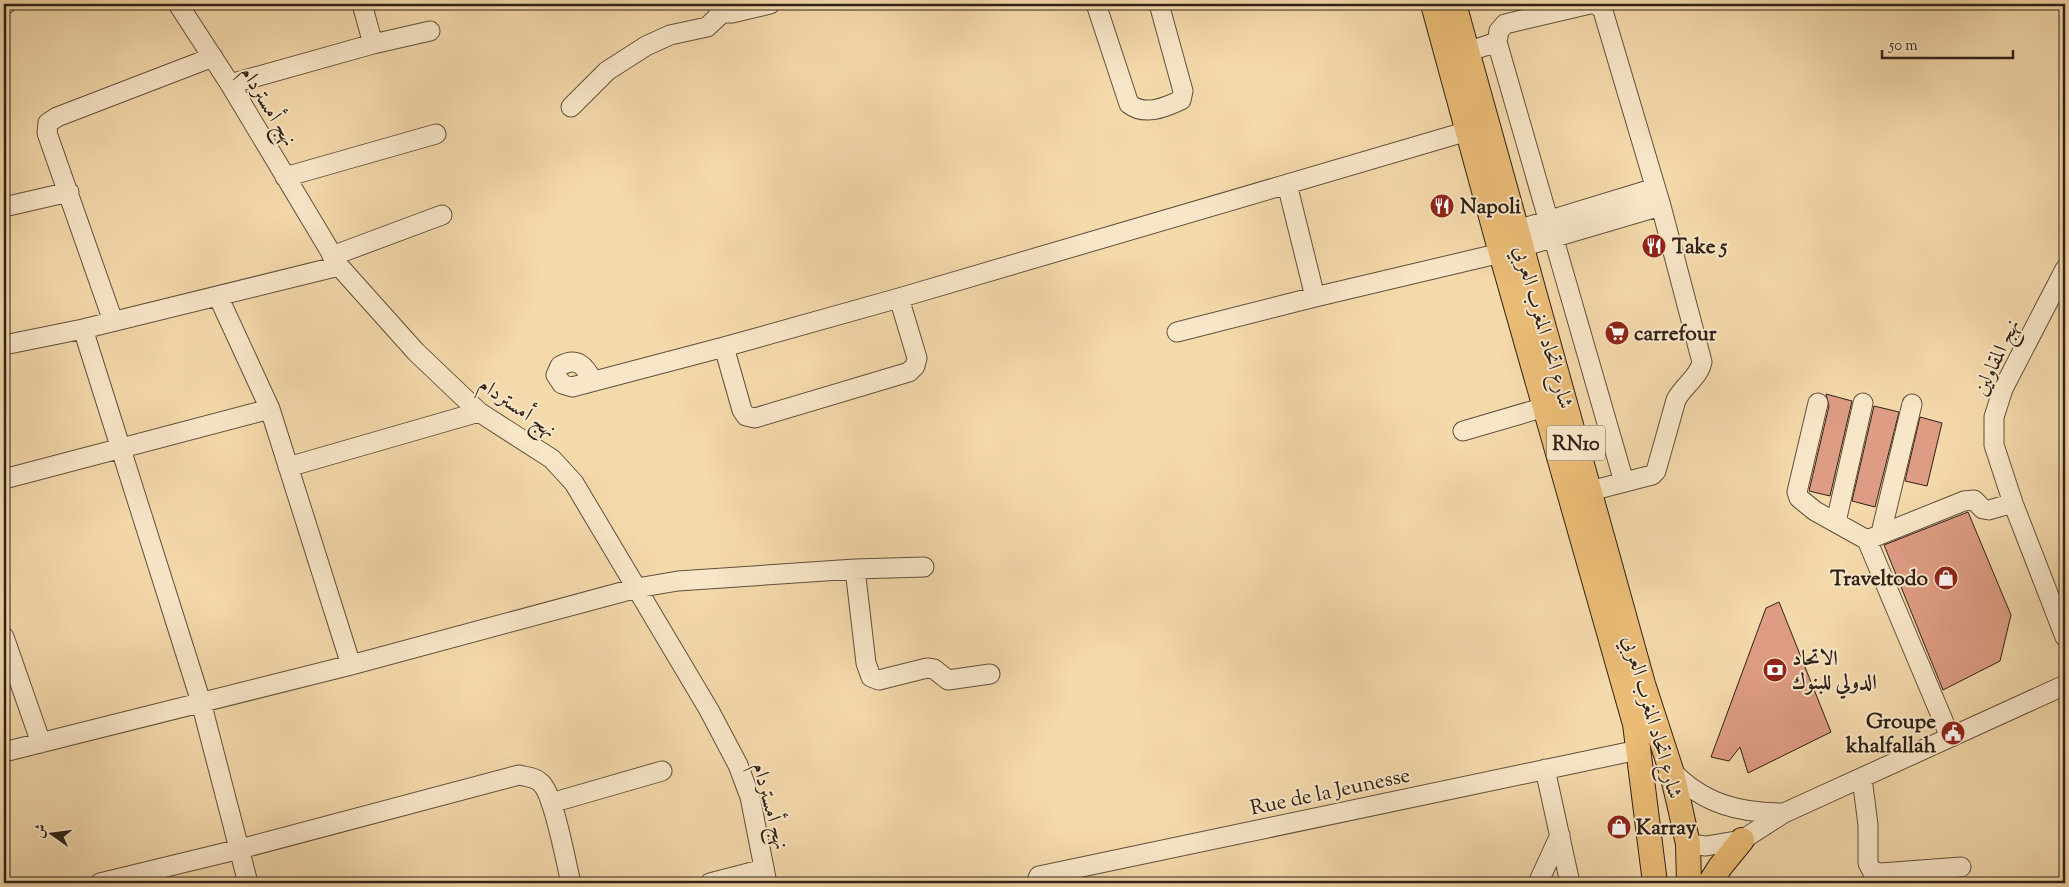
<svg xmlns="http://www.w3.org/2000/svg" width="2069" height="887" viewBox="0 0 2069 887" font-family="'Sorts Mill Goudy',Amiri,serif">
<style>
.building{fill:#de9c84;stroke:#2f2217}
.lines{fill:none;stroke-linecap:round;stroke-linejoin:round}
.minor-casing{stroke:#60503c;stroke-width:21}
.major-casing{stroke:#2f2217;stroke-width:26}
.minor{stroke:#f8e6c8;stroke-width:19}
.major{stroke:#eabc76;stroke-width:24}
.labels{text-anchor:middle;stroke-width:4;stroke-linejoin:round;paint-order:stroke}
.shield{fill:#f8e6c8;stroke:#6b5d4c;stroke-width:1}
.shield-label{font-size:20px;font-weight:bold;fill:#2f2217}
.street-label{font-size:21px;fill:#2f2217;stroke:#f8e6c8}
.poi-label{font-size:21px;font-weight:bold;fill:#2f2217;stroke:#f8e6c8;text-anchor:start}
</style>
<rect width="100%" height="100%" fill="#f4d9ab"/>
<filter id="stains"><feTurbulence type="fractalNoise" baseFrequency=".004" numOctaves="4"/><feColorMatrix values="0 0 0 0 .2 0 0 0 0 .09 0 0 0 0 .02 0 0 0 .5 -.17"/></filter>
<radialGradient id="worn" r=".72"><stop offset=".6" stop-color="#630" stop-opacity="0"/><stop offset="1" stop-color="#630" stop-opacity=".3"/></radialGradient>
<path class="building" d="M1826,394l26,7 -22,95 -21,-5 20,-85z
M1874,406l25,6 -24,95 -23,-6z
M1920,417l22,6 -15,63 -22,-5z
M1968,512l43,103 -11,46 -57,29 -59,-145z
M1779,602l52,130 -83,41 -8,-26 -11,14 -18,-4 55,-149z"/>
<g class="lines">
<defs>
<path id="minor" d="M4,4h2
M178,4l52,80 109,182 77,86 63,60 73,47 22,24 135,227 29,55 12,32 17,86
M362,4l11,40
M716,4l6,9h10l38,-9
M1096,4l33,100c16,12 35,4 52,-4l2,-9 -24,-87
M1497,42l127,440
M1467,52l30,-10 2,-11 6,-7 85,-20
M230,84l143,-40 57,-13
M571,107l36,-36 39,-25 24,-11 37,-8 15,-14
M285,177l151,-43
M1287,184l28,113
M4,207l65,-15
M1517,230l138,-42
M332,256l110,-41
M2065,269l-62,120 -9,28v28l19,58 52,134
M218,296l52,113 81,256
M113,321l-66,-188 1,-10 9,-6 156,-60
M83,329l118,373 47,181
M1177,332l138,-35 186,-44 160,-47
M4,345l79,-16 256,-63
M724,347l18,63 4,6 9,2 154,-46 6,-6 2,-8 -18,-60
M593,381c-8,-15 -16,-25 -33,-15l-4,9 6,9 10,3 152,-40 175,-49 569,-167
M1818,403l-21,89 2,6 16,13 52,29 83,197
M1463,431l82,-24
M288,467l191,-55
M4,479l266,-70
M1590,491l62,-16 4,-4 20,-71c7,-14 23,-23 26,-38l-41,-156 -58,-195 -5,-6 -6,-1
M1836,522l27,-119
M1881,533l31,-129
M1867,540l97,-39 10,-1 9,9 6,1 24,-7
M855,569l11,94 5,14 8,3 48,-12 7,1 14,11 42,-6
M4,637l37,106
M4,752l347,-87 286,-77 41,-7 177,-12 69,-2
M1545,769l25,114
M1671,770c32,34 68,43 113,43
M1862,778l6,47v38l4,8 9,2 80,-6
M551,803l111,-32
M1688,844l18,2 36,-6 42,-27 281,-128
M100,883l140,-34 279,-74c8,2 16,2 22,8 13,12 25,80 30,100
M710,883l54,-14
M1036,883l3,-7 599,-126
M1538,883l22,-48"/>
<path id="major" d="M1433,4l68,249 134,471 20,159
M1454,4l189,680 28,86 8,33 9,41 1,39
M1710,883l10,-16 22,-27"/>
</defs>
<use href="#minor" class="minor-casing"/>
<use href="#major" class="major-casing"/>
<use href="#minor" class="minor"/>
<use href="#major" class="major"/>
</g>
<defs>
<symbol id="restaurant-disc" viewBox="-11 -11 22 22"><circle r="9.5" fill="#8f2418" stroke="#f8e6c8"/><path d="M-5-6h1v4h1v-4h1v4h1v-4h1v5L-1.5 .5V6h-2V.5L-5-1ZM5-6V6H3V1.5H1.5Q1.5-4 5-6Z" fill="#fff"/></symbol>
<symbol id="supermarket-disc" viewBox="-11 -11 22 22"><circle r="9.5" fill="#8f2418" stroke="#f8e6c8"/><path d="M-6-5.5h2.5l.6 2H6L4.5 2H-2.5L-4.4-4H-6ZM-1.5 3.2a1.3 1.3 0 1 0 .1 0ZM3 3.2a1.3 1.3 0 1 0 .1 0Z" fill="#fff"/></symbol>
<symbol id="shop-disc" viewBox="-11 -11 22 22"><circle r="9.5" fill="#8f2418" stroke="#f8e6c8"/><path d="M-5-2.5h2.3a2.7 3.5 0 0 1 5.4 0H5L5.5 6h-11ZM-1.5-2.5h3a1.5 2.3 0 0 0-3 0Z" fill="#fff"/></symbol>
<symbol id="bank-disc" viewBox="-11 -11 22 22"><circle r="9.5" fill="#8f2418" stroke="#f8e6c8"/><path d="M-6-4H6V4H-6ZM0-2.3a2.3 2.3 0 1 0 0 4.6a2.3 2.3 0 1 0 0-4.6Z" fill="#fff"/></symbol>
<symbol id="civic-disc" viewBox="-11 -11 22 22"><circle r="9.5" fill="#8f2418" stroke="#f8e6c8"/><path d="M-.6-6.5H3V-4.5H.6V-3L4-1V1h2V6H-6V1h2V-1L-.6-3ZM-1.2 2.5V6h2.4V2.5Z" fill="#fff"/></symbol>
</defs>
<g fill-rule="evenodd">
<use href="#restaurant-disc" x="1428" y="192" width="28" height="28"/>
<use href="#restaurant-disc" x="1640" y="232" width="28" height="28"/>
<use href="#supermarket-disc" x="1603" y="319" width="28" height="28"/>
<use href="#shop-disc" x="1932" y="564" width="28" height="28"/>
<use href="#bank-disc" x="1761" y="656" width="28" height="28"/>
<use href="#civic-disc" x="1939" y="719" width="28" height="28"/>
<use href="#shop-disc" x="1605" y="813" width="28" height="28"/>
</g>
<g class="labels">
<rect class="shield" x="1547" y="425.5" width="58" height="35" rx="4"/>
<g class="shield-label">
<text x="1576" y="450">RN10</text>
</g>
<g class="street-label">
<text transform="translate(269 106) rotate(59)" y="7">نهج أمستردام</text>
<text transform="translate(1544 327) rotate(74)" y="7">شارع اتحاد المغرب العربي</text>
<text transform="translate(1996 357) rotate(-65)" y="7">نهج المقاولين</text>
<text transform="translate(518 407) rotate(35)" y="7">نهج أمستردام</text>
<text transform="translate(1653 717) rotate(74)" y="7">شارع اتحاد المغرب العربي</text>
<text transform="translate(1330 791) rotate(-12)" y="7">Rue de la Jeunesse</text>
<text transform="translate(771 806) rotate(75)" y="7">نهج أمستردام</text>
</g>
<g class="poi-label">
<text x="1460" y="213">Napoli</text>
<text x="1672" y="253">Take 5</text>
<text x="1634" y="340">carrefour</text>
<text x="1928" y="585" text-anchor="end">Traveltodo</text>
<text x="1792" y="665">الاتحاد<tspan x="1792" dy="24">الدولي للبنوك</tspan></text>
<text x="1936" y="728" text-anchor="end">Groupe<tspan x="1936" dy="24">khalfallah</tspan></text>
<text x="1636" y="834">Karray</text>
</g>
</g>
<rect width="2069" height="887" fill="none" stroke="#f4d9ab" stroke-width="20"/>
<rect x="5" y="5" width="2059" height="877" fill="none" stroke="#2f2217" stroke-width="2.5"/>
<rect x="10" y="10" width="2049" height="867" fill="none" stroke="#2f2217"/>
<g transform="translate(52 834) rotate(284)" stroke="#f8e6c8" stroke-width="4" paint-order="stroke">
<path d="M0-4L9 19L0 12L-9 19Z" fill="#2f2217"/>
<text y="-8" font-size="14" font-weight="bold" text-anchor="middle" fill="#2f2217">ش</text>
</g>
<path d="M1882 50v8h131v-8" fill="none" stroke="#2f2217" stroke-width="2.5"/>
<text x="1889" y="50" font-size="15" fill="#2f2217" stroke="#f8e6c8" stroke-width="4" paint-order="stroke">50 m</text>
<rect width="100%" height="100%" filter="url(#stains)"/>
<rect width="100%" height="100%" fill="url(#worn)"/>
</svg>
